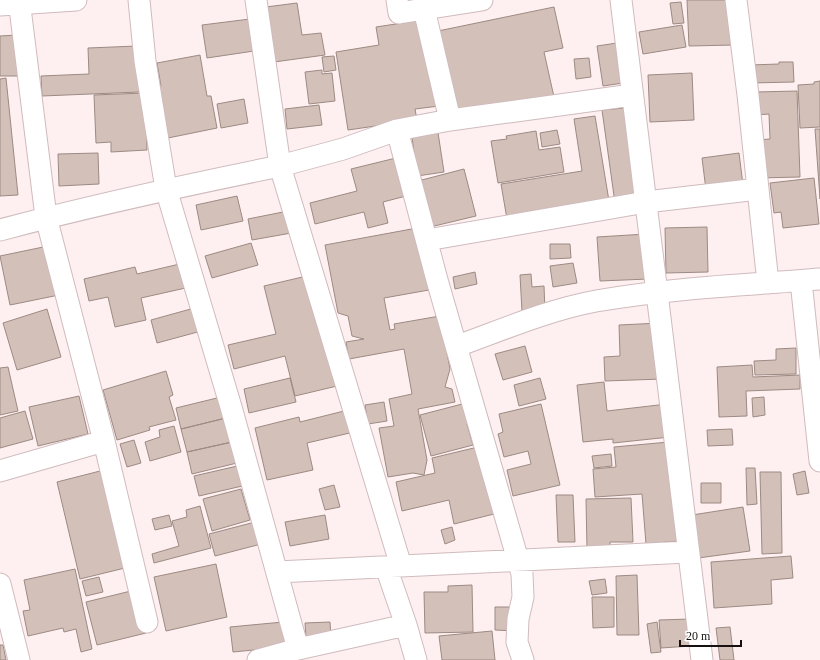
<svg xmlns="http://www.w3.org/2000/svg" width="820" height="660" viewBox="0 0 820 660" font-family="'Times New Roman',serif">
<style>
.building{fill:#d3c0b9;stroke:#9c8a83}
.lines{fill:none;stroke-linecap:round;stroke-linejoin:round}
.minor-casing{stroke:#d0bbbd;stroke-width:23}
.minor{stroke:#fff;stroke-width:21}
</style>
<rect width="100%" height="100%" fill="#fef0f1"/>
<path class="building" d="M687,0h45l2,45 -45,1z
M681,2l3,21 -11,1 -3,-21z
M297,3l5,32 19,-2 4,22 -51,7 -8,-55z
M554,7l9,41 -19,4 10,45 -98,19 -18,-85z
M250,19l4,32 -47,7 -5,-33z
M422,20l17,86 -24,3 2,11 -69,10 -12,-78 43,-7 -3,-18z
M682,25l4,22 -43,7 -4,-22z
M17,35l2,41h-19v-40z
M617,43l6,40 -20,3 -6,-40z
M137,46l2,46 -97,4 -1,-20 48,-2 -1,-26z
M200,55l7,41h4l6,32 -49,10 -10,-51 3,-1 -4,-23z
M334,56l2,14 -12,2 -2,-15z
M589,58l2,19 -15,2 -2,-20z
M779,62h14l1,20 -43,1 -1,-18 29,-1z
M322,70v4l10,-1 3,28 -26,3 -4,-32z
M692,73l2,47 -44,2 -2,-47z
M6,78l12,117 -18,1v-117z
M820,81v46l-20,1 -2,-43 16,-1v-2z
M797,91l3,86 -41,1 -2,-38 13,-1 -1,-25 -13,1v-23z
M145,93l2,57 -36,2v-10l-15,1 -2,-48z
M244,99l4,24 -27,5 -4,-24z
M319,105l3,20 -35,4 -2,-20z
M625,108l12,93 -22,2 -13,-93z
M595,116l15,91 -102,18 -7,-41 81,-13 -8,-52z
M437,126l7,46 -27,4 -6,-47z
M815,129h5v70z
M557,130l3,14 -18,3 -2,-14z
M536,131l3,19 21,-3 4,25 -66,11 -7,-42 16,-2 -1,-3z
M98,153l1,31 -40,2 -1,-32z
M739,153l4,32 -37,5 -4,-32z
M396,158l10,38 -23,6 5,21 -20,5 -4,-16 -49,12 -5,-21 47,-12 -6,-22z
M464,169l12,47 -46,11 -12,-46z
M814,178l5,46 -36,4 -2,-16 -7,1 -4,-30z
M237,196l6,25 -42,9 -5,-25z
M293,210l4,22 -45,8 -4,-21z
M707,227l1,45 -42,1 -1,-45z
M417,228l12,62 -45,8 6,32 5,-1 -1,-5 46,-8 10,53 -5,18 7,2 3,13 -37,7 9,51 -3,15 -11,-2 -25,4 -9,-49 15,-2 -5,-27 23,-5 -8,-45 -55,10 -3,-17 18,-3 -12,-3 -4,-20 -10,-3 -13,-68z
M646,234l2,45 -48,2 -3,-44z
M251,243l7,22 -46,13 -7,-22z
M550,244h20l1,14 -21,1z
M48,246l11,49 -49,10 -10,-49z
M184,263l6,24 -49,11 5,22 -31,7 -7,-30 -19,4 -5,-22 51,-12 2,7z
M573,263l4,20 -24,4 -3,-21z
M475,272l2,12 -22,5 -2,-12z
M531,274l1,13 12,-1 1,25 -23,1 -2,-37z
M311,275l26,111 -42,10 -10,-40 -51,13 -6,-24 48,-11 -12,-48z
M198,307l7,23 -48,13 -6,-23z
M47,309l14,48 -44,13 -14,-47z
M660,323l2,56 -57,2 -1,-24 16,-1 -1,-31z
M525,346l7,26 -29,8 -8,-26z
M796,348v26l-41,1 -1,-14 22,-1v-11z
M752,365l1,12 47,-2v14l-54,2 1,25 -28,1 -2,-50z
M8,367l10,44 -18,4v-47z
M166,371l7,24 -4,2 7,23 -27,7 1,3 -33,10 -14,-50z
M290,378l6,24 -47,11 -5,-24z
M540,378l6,21 -27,7 -5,-21z
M604,382l3,29 60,-7 3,33 -57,6v-4l-30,3 -6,-57z
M79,396l9,38 -50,12 -9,-39z
M221,397l5,21 -45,11 -5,-21z
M764,397l1,18 -12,2 -1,-19z
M384,402l3,19 -19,3 -3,-19z
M466,403l6,20 -5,1 6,21 -42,11 -11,-41z
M541,404l19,81 -47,11 -6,-26 24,-6 -3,-13 -24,6 -6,-23 5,-2 -4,-18z
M348,410l6,22 -47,11 6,27 -46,10 -12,-52 44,-11 1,5z
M25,411l8,28 -33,9v-30z
M226,418l6,24 -45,10 -6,-23z
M174,426l7,26 -31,9 -5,-19 15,-5 -1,-7z
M732,429l1,16 -25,1 -1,-16z
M134,440l7,23 -14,4 -7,-23z
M232,442l5,21 -45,11 -5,-22z
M669,442l9,99 -32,3 -4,-50 -47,3 -2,-28 23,-2 -2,-20z
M478,447l16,67 -40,10 -5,-24 -47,11 -6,-29 39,-9 -3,-15z
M611,454l1,12 -18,2 -2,-12z
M246,464l5,20 -52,12 -5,-20z
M746,468h9l2,36 -10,1z
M104,470l25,97 -49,12 -23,-97z
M805,471l4,22 -12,2 -4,-21z
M760,472h21l1,81 -20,1z
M701,483h20v20h-20z
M334,485l6,22 -15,3 -6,-21z
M241,489l9,31 -38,11 -9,-32z
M556,495h17l2,47h-17z
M631,498l2,44h-23v7h-23l-1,-50z
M200,506l11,42 -57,15 -2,-9 27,-8 -7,-25 15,-4 -1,-7z
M743,507l7,44 -52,7 -6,-43z
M169,515l3,11 -17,4 -3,-11z
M325,515l4,24 -39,7 -5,-24z
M259,521l6,22 -50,13 -6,-22z
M452,527l3,13 -10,4 -4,-14z
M791,556l2,22 -22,2 1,24 -58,4 -3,-46z
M216,564l11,53 -61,14 -12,-54z
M75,569l17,80 -11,3 -5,-23 -12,3 -1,-4 -35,8 -5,-25 7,-1 -6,-30z
M637,575l2,60h-22l-1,-59z
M99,577l4,15 -17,4 -4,-15z
M605,579l2,14 -15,2 -3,-14z
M472,585l1,47 -48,1 -1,-41h24v-6z
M135,590l11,43 -49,12 -11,-43z
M592,597h22v30l-21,1z
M495,607h22l-1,24 -21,-1z
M690,619l1,27 -30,2 -2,-28z
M283,622l2,25 -52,5 -3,-25z
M330,622l1,15 -25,1 -1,-15z
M657,622l4,30 -10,1 -4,-29z
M730,627l4,33h-14l-4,-32z
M492,631l3,29h-53l-3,-24z
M0,645h3l3,15h-6z"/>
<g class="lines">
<defs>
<path id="minor" d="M19,0l27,217 58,224 43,181
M139,0l6,61 21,128 65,218 67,242
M397,0l2,13 83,-13
M621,0l81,660
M736,0l12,95 20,188
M0,5l76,-5
M424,9l26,111
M397,130l40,150 85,294 1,23 -5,22 -1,23 6,18
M0,230c93,-25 186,-45 280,-64l-24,-166
M427,240l219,-38 112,-13
M801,281l19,180
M457,346c45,-16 91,-36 139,-45 74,-13 149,-16 224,-22
M0,471l104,-30
M401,566l-121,-400 63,-17 54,-19 53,-10 182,-25
M386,567l20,58 10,35
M277,572l411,-20
M0,584l19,76
M258,660l40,-11 108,-24"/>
</defs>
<use href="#minor" class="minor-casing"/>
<use href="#minor" class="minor"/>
</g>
<path d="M680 640v6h61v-6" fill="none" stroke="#171010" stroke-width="2"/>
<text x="686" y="640" font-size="12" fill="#171010" stroke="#ffffff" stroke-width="3" paint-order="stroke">20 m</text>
</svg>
